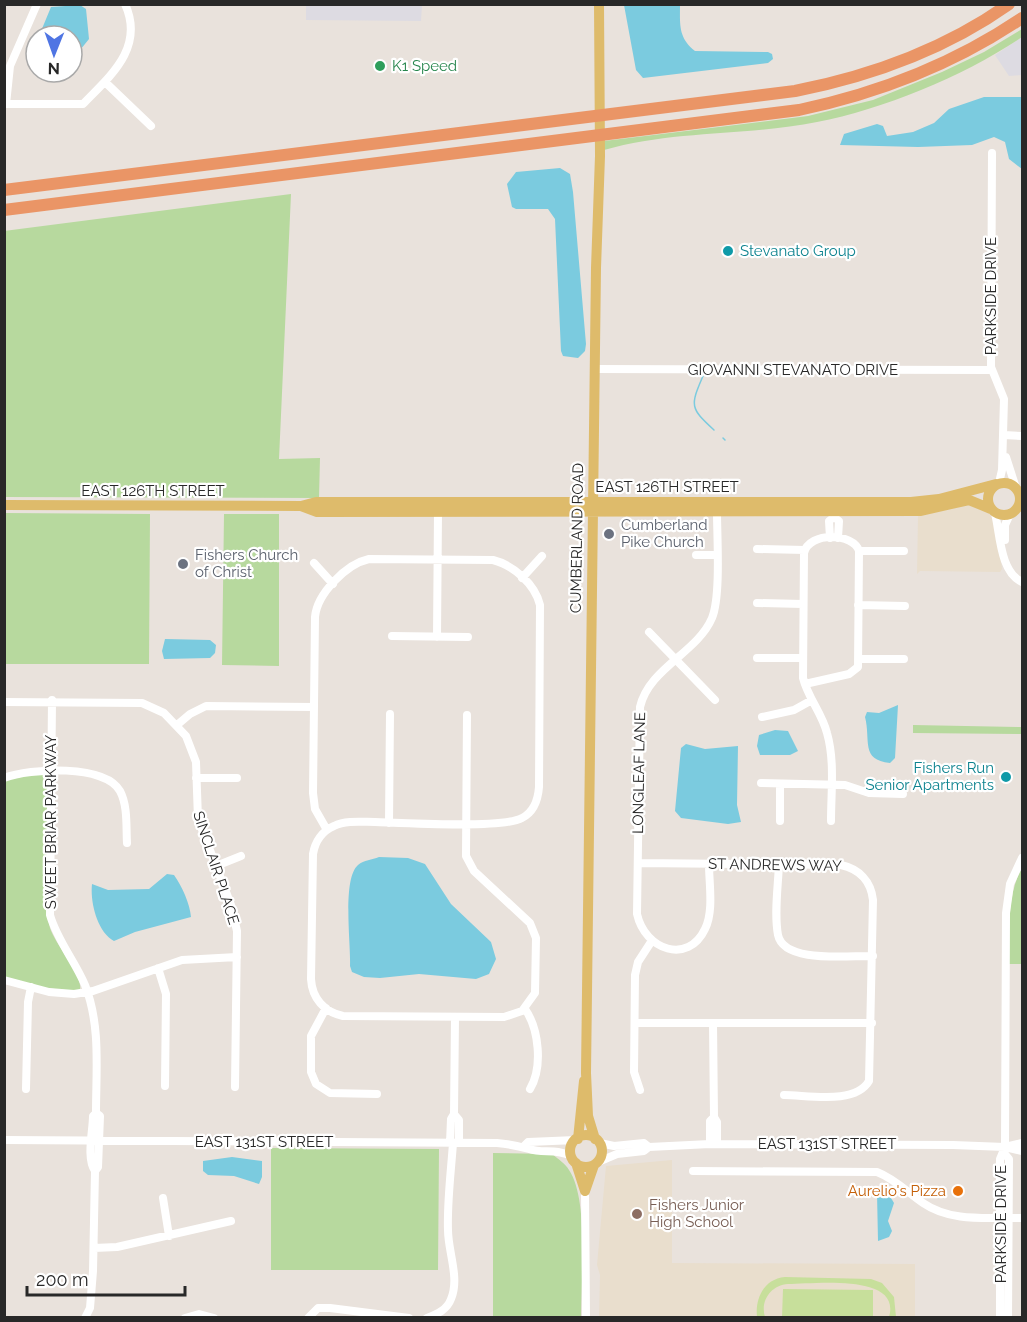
<svg xmlns="http://www.w3.org/2000/svg" width="1027" height="1322" viewBox="0 0 1027 1322" font-family="Raleway,sans-serif">
<style>
.industrial{fill:#dddbe2}
.education{fill:#e9decd}
.green{fill:#b7d99e}
.pitch{fill:#c7df9b}
.water{fill:#7bcbdf}
.lines{fill:none;stroke-linecap:round;stroke-linejoin:round}
.stream{stroke:#7bcbdf;stroke-width:1.5}
.minor{stroke:#fff;stroke-width:8}
.major{stroke:#debb6b;stroke-width:10}
.highway{stroke:#ea9566;stroke-width:12}
.leisure-dot{fill:#2e9e5b;stroke:#fff;stroke-width:2}
.culture-dot{fill:#0f9aa8;stroke:#fff;stroke-width:2}
.worship-dot{fill:#6b7280;stroke:#fff;stroke-width:2}
.food-dot{fill:#e8710a;stroke:#fff;stroke-width:2}
.education-dot{fill:#8d6e63;stroke:#fff;stroke-width:2}
.labels{text-anchor:middle;stroke-width:4.5;stroke-linejoin:round;paint-order:stroke}
.leisure-label{font-size:15px;fill:#27864d;stroke:#fff;text-anchor:start}
.culture-label{font-size:15px;fill:#0d838f;stroke:#fff;text-anchor:start}
.street-label{font-size:15px;fill:#282828;stroke:#fff}
.worship-label{font-size:15px;fill:#5b616d;stroke:#fff;text-anchor:start}
.food-label{font-size:15px;fill:#c56008;stroke:#fff;text-anchor:end}
.education-label{font-size:15px;fill:#785e54;stroke:#fff;text-anchor:start}
</style>
<rect width="100%" height="100%" fill="#e9e2dc"/>
<path class="industrial" d="M306,5h116l-1,16 -115,-1z
M1022,37v38l-13,1 -14,-21z"/>
<path class="education" d="M968,505l19,6 5,7 6,18 4,33 -2,3 -80,-1 -3,3 1,-58z
M672,1160v103l243,1v53h-316l1,-42 -3,-10 9,-99z"/>
<path class="green" d="M1022,29v8c-56,38 -138,72 -205,85 -70,14 -144,8 -213,28v-9l204,-25 65,-16 69,-28 42,-20z
M291,194l-12,265 41,-1 -1,40 -314,-1 -1,-266z
M5,513l145,1 -1,150h-144z
M224,514h55v152l-57,-1z
M913,725l109,2v7l-109,-1z
M20,775h27c8,50 -10,103 3,153 5,16 33,48 30,61l-3,2 -33,-3 -39,-10 -1,-197z
M1022,868v96h-13c1,-32 -3,-68 13,-96z
M271,1148l168,1 -1,121h-167z
M493,1153l59,1c7,6 13,9 17,16 20,29 12,111 12,147l-88,1z"/>
<path class="pitch" d="M785,1277l86,2 11,4 12,14 2,20h-7c13,-44 -75,-33 -101,-33 -17,1 -28,17 -23,33h-8c-2,-19 7,-38 28,-40z
M783,1289l90,1v27h-91z"/>
<path class="water" d="M80,5l6,4 3,30 -17,21v-24h-33l12,-29z
M624,5h56c0,19 -2,33 15,46l73,1 4,2 1,5 -5,4 -125,15 -7,-8z
M984,97h38v72l-13,-10 -4,-17 -11,-5 -22,8 -54,2 -78,-2 4,-11 33,-10 6,2 4,10 26,-4 21,-9 15,-14z
M560,168l10,6 3,18 13,152 -1,7 -7,7 -15,-2 -2,-5 -6,-132 -7,-10h-32l-4,-2 -5,-23 9,-12z
M165,639l45,1 6,5 -1,8 -5,5 -46,1 -2,-8z
M898,705l-3,53 -5,5c-30,-3 -19,-23 -25,-46l2,-5 12,1z
M775,730l13,1 10,20 -8,4h-30l-3,-9 2,-11z
M686,744l19,5 33,-3 -1,59 4,17 -13,2 -47,-6 -6,-7 6,-63z
M379,857l29,1 17,6 26,40 40,38 5,17 -7,15 -13,5 -57,-5 -39,4 -16,-1 -12,-5 -2,-6c1,-22 -8,-87 8,-101 6,-5 14,-5 21,-8z
M167,874l7,1c8,11 16,29 17,42l-56,15 -21,9c-17,-9 -24,-39 -22,-57l16,6 41,-1z
M232,1157l30,4v16l-3,7 -25,-8 -26,-1 -5,-4v-10z
M880,1192l11,6 3,5 -6,18 4,10 -3,6 -11,4 -1,-48z"/>
<g class="lines">
<path class="stream" d="M703,376c-13,30 -13,32 11,54
M723,438l2,2"/>
<path class="minor" d="M105,82l46,44
M4,104h79c27,-28 62,-56 42,-100
M6,104l4,-38 27,-62
M992,153l-1,214 13,32 -2,71 -3,13
M594,369l398,1
M1004,435l18,1
M1006,457l10,31
M995,513c5,21 5,59 27,69
M834,517l5,4 -1,17
M830,538l-1,-17 5,-4
M1005,540v-15l5,-11
M757,549l48,1
M859,551h45
M696,555h20
M314,563l19,21
M522,578l20,-22
M757,603l46,1
M858,605l47,1
M649,632l66,68
M392,636l76,1
M437,637l1,-125
M757,658h46
M858,659h46
M805,684l44,-10 9,-7 1,-116c-5,-18 -50,-20 -55,2l-1,125c5,20 19,35 24,55 8,28 4,59 4,88
M52,700l-2,215c7,25 25,46 35,70 16,41 11,85 11,128l-3,3c0,15 -7,42 2,55l-2,100 -3,37 -5,10
M4,702l138,1 22,10 22,23 10,26 2,57 33,86 6,26 -2,156
M762,717l32,-7 18,-10
M177,725l13,-11 16,-8 108,1
M4,778c26,-10 101,-14 116,13 8,15 6,36 7,52
M196,778h41
M761,783l84,2 24,8 34,1
M780,784v37
M389,823l1,-109
M327,830l-12,-21 -2,-16 2,-176c2,-23 31,-53 54,-58l124,1c20,5 42,24 47,45l-1,182c-1,13 -5,25 -17,31 -20,11 -119,5 -147,4 -13,0 -29,-2 -41,4 -12,5 -19,16 -21,28l-2,125c1,19 13,33 32,37l161,1 18,-6 13,-18 1,-55 -6,-15 -56,-52 -8,-15 1,-141
M638,863l203,2c18,4 30,16 32,35l-4,181c-14,24 -61,14 -85,14
M709,864c0,20 5,47 -4,65 -17,36 -60,21 -68,-15l3,-207c9,-39 57,-54 72,-89 9,-22 5,-81 5,-106
M779,864c-1,23 -5,50 -1,71 6,29 72,20 95,21
M216,866l25,-10
M158,968l8,26 -1,92
M4,980l45,12 25,2 19,-3 89,-31 55,-3
M326,1008l-15,28v36l5,12 14,9 47,1
M525,1009c14,20 18,58 5,80
M635,1023h237
M713,1023l1,94 3,5v22
M26,1089l2,-87 3,-15
M640,1090l-6,-18 1,-97 3,-13 13,-20
M454,1114l5,6v23
M4,1140l493,3c11,1 22,3 32,6 14,5 26,-1 42,7
M450,1143l1,-24 3,-5 1,-97
M600,1143l14,3 30,-3 5,4 61,-3 243,1 52,2 17,4
M710,1144v-23l4,-4
M524,1146l4,-4 48,-2
M1005,1147l17,-4
M1004,1153l5,6 -1,159
M598,1162l19,-8 27,-3 5,-4
M95,1171l3,-4 2,-51 -4,-3
M693,1171l184,1c18,7 30,20 46,31 29,20 66,14 99,15
M585,1191l1,127
M163,1198l6,38
M94,1248l23,-1 114,-26
M185,1318l14,-4 15,4
M308,1318l10,-10h12l79,10
M427,1318c10,-4 20,-8 24,-19 9,-21 -3,-47 -3,-69 -1,-28 3,-58 5,-87
M1000,1318v-159l5,-12 1,-234 4,-29 12,-26"/>
<path class="major" d="M988 499a16 16 0 1 1 32 0a16 16 0 1 1-32 0Z
M4,505l297,1 15,-4h595l28,-3 57,-15
M301,506l16,6 603,-1 49,-11 22,9
M570 1151a16 16 0 1 1 32 0a16 16 0 1 1-32 0Z
M578,1139l6,-58
M595,1139l-7,-23 -2,-43 10,-805 4,-112 -1,-152
M576,1163l9,28
M585,1191l9,-26"/>
<path class="highway" d="M4,190l791,-99c76,-15 149,-41 214,-87
M4,210l795,-100c81,-17 155,-46 223,-92"/>
</g>
<circle class="leisure-dot" cx="380" cy="66" r="6"/>
<g class="culture-dot">
<circle cx="728" cy="251" r="6"/>
<circle cx="1006" cy="777" r="6"/>
</g>
<g class="worship-dot">
<circle cx="609" cy="534" r="6"/>
<circle cx="183" cy="564" r="6"/>
</g>
<circle class="food-dot" cx="958" cy="1191" r="6"/>
<circle class="education-dot" cx="637" cy="1214" r="6"/>
<g class="labels">
<g class="leisure-label">
<text x="392" y="71">K1 Speed</text>
</g>
<g class="culture-label">
<text x="740" y="256">Stevanato Group</text>
<text x="994" y="773" text-anchor="end">Fishers Run<tspan x="994" dy="17">Senior Apartments</tspan></text>
</g>
<g class="street-label">
<text transform="translate(991 296) rotate(-90)" y="5">PARKSIDE DRIVE</text>
<text x="793" y="375">GIOVANNI STEVANATO DRIVE</text>
<text x="667" y="492">EAST 126TH STREET</text>
<text x="153" y="496">EAST 126TH STREET</text>
<text transform="translate(577 538) rotate(-89)" y="5">CUMBERLAND ROAD</text>
<text transform="translate(639 773) rotate(-89)" y="5">LONGLEAF LANE</text>
<text transform="translate(51 822) rotate(-90)" y="5">SWEET BRIAR PARKWAY</text>
<text transform="translate(775 865) rotate(1)" y="5">ST ANDREWS WAY</text>
<text transform="translate(216 868) rotate(72)" y="5">SINCLAIR PLACE</text>
<text x="264" y="1147">EAST 131ST STREET</text>
<text x="827" y="1149">EAST 131ST STREET</text>
<text transform="translate(1001 1224) rotate(-90)" y="5">PARKSIDE DRIVE</text>
</g>
<g class="worship-label">
<text x="621" y="530">Cumberland<tspan x="621" dy="17">Pike Church</tspan></text>
<text x="195" y="560">Fishers Church<tspan x="195" dy="17">of Christ</tspan></text>
</g>
<g class="food-label">
<text x="946" y="1196">Aurelio's Pizza</text>
</g>
<g class="education-label">
<text x="649" y="1210">Fishers Junior<tspan x="649" dy="17">High School</tspan></text>
</g>
</g>
<rect width="1027" height="1322" fill="none" stroke="#282828" stroke-width="12"/>
<g transform="translate(54 54) rotate(181)"><circle r="28" fill="#ffffff" stroke="#a9a9a9" stroke-width="1.5"/>
<path d="M0-4.5L10 22L0 15L-10 22Z" fill="#4f75e3"/>
<text y="-9" font-size="16" font-weight="bold" text-anchor="middle" fill="#282828">N</text>
</g>
<path d="M27 1286v9h158v-9" fill="none" stroke="#282828" stroke-width="3"/>
<text x="36" y="1286" font-size="18" fill="#282828" stroke="#ffffff" stroke-width="4.5" paint-order="stroke">200 m</text>
</svg>
